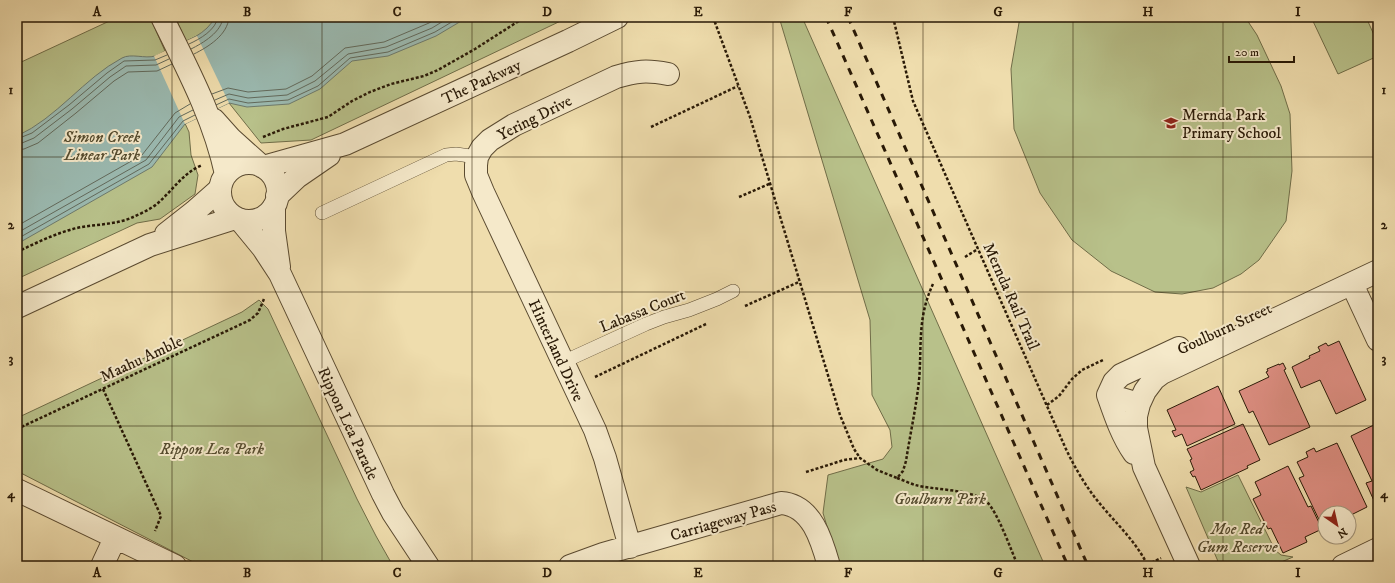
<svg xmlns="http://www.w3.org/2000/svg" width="1395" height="583" viewBox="0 0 1395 583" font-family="'IM FELL DW Pica',serif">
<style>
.green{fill:#b8c18a;stroke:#706d48}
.water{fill:#9bbab1;stroke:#6d7a6d}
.pier{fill:#efddad}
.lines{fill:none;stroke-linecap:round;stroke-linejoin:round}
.shore{stroke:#626a5c;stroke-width:1}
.building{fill:#de8e82;stroke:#291906}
.service-casing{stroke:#5a4a30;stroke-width:14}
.minor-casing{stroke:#5a4a30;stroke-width:24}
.tertiary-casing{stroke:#5a4a30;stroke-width:24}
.path{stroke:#291906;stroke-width:2.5;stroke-dasharray:3 2;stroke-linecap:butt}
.service{stroke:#f5e9ca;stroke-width:13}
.minor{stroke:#f5e9ca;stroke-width:22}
.tertiary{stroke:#f5e9ca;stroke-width:22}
.rail{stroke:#291906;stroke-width:3;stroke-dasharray:7 7;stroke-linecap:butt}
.grid{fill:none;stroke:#291906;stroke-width:1;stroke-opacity:0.55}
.labels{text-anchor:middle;stroke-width:4;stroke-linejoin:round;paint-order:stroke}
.street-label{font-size:16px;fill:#291906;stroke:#f5e9ca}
.poi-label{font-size:16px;fill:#291906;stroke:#f5e9ca;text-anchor:start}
.park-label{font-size:16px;font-style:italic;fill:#544b2e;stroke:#f5e9ca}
.neatline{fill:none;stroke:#291906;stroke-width:1.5}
.grid-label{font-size:13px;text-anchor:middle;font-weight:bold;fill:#291906}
</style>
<rect width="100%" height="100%" fill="#efddad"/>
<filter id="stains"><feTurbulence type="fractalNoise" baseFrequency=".005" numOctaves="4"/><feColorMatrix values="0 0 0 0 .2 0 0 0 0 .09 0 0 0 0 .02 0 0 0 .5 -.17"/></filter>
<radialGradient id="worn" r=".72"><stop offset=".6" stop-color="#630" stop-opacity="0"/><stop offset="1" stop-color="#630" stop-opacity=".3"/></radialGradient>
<path class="green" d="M118,17h32l15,34 -11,6 35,75 2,23 7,20 -3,19 -35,25 -23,4 -120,56v-215z
M175,17h394l-258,123 -50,3 -32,-40 -32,-67 -11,5z
M779,17h23l243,549h-206l-16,-53 5,-38 55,-16 9,-12 -2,-17 -18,-35 -2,-75z
M1020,17h225l12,18 24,51 9,28 2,57 -6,50 -27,39 -18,14 -28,14 -31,6 -27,-2 -44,-21 -39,-31 -32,-47 -26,-64 -3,-60z
M1311,17h55l12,27v12l-40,18z
M259,300l9,9 89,190 19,37 17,30h-192l-184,-95v-53l225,-106z
M1238,475l37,75 6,5 12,2 -21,9h-52l-34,-79 15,5z"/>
<path class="water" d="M215,17h253l-32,19 -48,20 -36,5 -32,28 -31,15 -42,3 -18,-4 -38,18 -6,3 -33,43 -135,77v-108c40,-18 67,-58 105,-78 9,-5 23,1 33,-2 5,-1 11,-5 16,-8 16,-7 36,-14 44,-31z"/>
<path class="pier" d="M197,36l32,67 -44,21 -31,-68z"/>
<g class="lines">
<path class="shore" d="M189,44c11,-5 27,-14 29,-27
M191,49c12,-6 31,-17 32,-32
M194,54c14,-7 34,-19 35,-37
M212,94l16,-6 20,4 38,-3 26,-13 33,-28 39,-6 45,-19 10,-6
M215,100l14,-6 19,4 39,-3 28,-14 33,-27 38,-7 46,-19 18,-11
M216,105l13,-6 19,4 40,-3 30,-14 32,-28 38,-6 47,-20 25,-15
M17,139l15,-6 37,-28 38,-32 17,-12 31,-1 12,-5
M17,144l5,-1 12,-5 38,-29 38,-32 16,-11 30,-1 13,-6
M17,150l7,-1 14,-6 38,-30 38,-32 14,-9 29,-1 15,-7
M17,226l125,-71 33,-42 15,-9
M17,233l129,-73 33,-43 14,-7
M17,239l132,-75 34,-43 12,-6"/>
</g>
<path class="building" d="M1339,341l27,59 -30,14 -16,-34 -19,8 -9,-21 18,-9 -1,-2 11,-5 -2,-4 8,-4 2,3z
M1283,363l3,6 -2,1 26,57 -41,18 -16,-34 -4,2 -10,-22 30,-14 -3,-5 2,-1 -1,-2 12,-5v1z
M1218,386l17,38 -48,22 -5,-12 -7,3 -3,-6 4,-1 -9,-20z
M1378,423v78l-3,2 -9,-20 6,-2 -21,-45z
M1243,424l17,36 -13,6 1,2 -47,22 -6,-14 -2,1 -3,-5 4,-2 -4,-10 2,-1 -5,-10z
M1337,443l30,64 -18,9v-3h-24v14l-2,1 -24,-50 5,-2 -7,-14 11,-5 -2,-5 8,-4 2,4z
M1288,466l20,41 3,-1 11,23 -17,8 2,5 -24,11 -12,-25 -3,1 -15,-30 8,-4 -6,-13z"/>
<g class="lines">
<defs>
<path id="service" d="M322,213l124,-58 10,-1 21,3
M563,362l83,-38 18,-7 25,-7 28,-11 16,-8"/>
<path id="minor" d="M274,207v24l5,36
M240,220l23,28 17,26 103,220 10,19 35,53
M166,234l28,-22 26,-23
M1352,284l26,56
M17,307l133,-62 85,-27
M1108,395c7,20 14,41 26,58
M1139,404l-31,-9 6,-13 7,-7 58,-27
M17,490l158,76
M630,547l-25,-89 -10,-28 -112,-238 -7,-17v-10l1,-8 5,-9 8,-8 24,-15 102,-48c20,-6 31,-7 52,-3
M102,566l13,-28
M570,566l33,-12 178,-51c31,2 41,38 48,63
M1189,566l-45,-99 -8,-39v-12l3,-12 6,-13 9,-12 8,-6 216,-102
M1343,566l35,-17"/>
<path id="tertiary" d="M162,17c25,51 52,101 64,157
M214,120l17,19 29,26
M220 192a29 29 0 1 1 58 0a29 29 0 1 1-58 0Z
M263,167l82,-23 223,-103 49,-24
M277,196l20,-19 32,-22"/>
</defs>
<use href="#service" class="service-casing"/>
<use href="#minor" class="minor-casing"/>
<use href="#tertiary" class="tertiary-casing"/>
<path class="path" d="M713,17l37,100 90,298 14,34 6,9
M893,17l20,84 152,346c8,17 17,33 28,48 18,24 42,44 55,71
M651,127l87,-41
M263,137l20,-8 45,-12 24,-16 18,-9 21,-8 33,-8 14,-6 37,-21 50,-32
M739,197l30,-13
M17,252c19,-9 39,-19 60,-24 18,-4 37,-3 54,-10 9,-4 20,-9 27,-15 15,-13 25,-30 44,-38
M965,257l13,-8
M745,306l54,-24
M595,377l111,-53
M103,389l58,127 -6,15
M1047,405l12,-9 13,-17 10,-9 21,-10
M17,429l233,-109 8,-7 6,-14
M806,472l38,-12 16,-2 17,12 20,8 6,-7 3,-10c4,-26 10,-53 13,-80 3,-35 -2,-63 14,-97
M897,478c6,2 12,5 18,7 18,5 58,4 72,17 11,11 24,48 31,64
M1147,565l14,-7"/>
<use href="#service" class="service"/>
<use href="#minor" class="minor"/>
<use href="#tertiary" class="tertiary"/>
<path class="rail" d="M826,17l242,549
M848,17l240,549"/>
</g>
<path class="grid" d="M172,17v549M322,17v549M472,17v549M622,17v549M773,17v549M923,17v549M1073,17v549M1223,17v549M17,157h1361M17,292h1361M17,426h1361"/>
<defs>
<symbol id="school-bare" viewBox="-9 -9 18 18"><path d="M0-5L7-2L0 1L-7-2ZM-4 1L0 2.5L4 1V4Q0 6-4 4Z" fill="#8f2418" stroke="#f5e9ca" stroke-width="2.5" paint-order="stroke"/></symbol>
</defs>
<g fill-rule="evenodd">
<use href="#school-bare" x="1161" y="113" width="20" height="20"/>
</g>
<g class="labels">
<g class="street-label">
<text transform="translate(481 81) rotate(-25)" y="6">The Parkway</text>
<text transform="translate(534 117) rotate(-27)" y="6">Yering Drive</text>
<text transform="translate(1012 296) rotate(66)" y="6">Mernda Rail Trail</text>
<text transform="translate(642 310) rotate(-22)" y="6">Labassa Court</text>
<text transform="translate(1224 328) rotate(-25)" y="6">Goulburn Street</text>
<text transform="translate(557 350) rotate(65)" y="6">Hinterland Drive</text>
<text transform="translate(141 358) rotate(-25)" y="6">Maahu Amble</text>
<text transform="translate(349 423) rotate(65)" y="6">Rippon Lea Parade</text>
<text transform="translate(723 520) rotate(-16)" y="6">Carriageway Pass</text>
</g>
<g class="poi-label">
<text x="1182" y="120">Mernda Park<tspan x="1182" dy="18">Primary School</tspan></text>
</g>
<g class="park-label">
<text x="102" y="142">Simon Creek<tspan x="102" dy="18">Linear Park</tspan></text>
<text x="212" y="454">Rippon Lea Park</text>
<text x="940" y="504">Goulburn Park</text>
<text x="1237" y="534">Moe Red<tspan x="1237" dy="18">Gum Reserve</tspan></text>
</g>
</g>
<rect width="1395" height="583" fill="none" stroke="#efddad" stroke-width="44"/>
<g transform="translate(1337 525) rotate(146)"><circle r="19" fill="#f5e9ca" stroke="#a3967c"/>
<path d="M0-3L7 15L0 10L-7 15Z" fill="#8f2418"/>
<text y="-6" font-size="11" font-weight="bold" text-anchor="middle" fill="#291906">N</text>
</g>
<path d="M1229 56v6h65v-6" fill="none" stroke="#291906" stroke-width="2"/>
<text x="1235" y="56" font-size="12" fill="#291906" stroke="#f5e9ca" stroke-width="3" paint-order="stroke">20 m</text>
<rect x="22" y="22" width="1351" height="539" class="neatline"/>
<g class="grid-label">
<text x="97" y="16">A</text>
<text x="247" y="16">B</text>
<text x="397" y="16">C</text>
<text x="547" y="16">D</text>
<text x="698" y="16">E</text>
<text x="848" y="16">F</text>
<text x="998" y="16">G</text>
<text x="1148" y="16">H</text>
<text x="1298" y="16">I</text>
<text x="11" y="94">1</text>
<text x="1384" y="94">1</text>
<text x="11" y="229">2</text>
<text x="1384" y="229">2</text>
<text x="11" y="363">3</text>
<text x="1384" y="363">3</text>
<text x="11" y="498">4</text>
<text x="1384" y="498">4</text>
<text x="97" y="577">A</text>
<text x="247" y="577">B</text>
<text x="397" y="577">C</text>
<text x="547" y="577">D</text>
<text x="698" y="577">E</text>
<text x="848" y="577">F</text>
<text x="998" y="577">G</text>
<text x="1148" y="577">H</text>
<text x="1298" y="577">I</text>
</g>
<rect width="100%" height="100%" filter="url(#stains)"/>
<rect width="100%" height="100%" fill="url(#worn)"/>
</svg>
